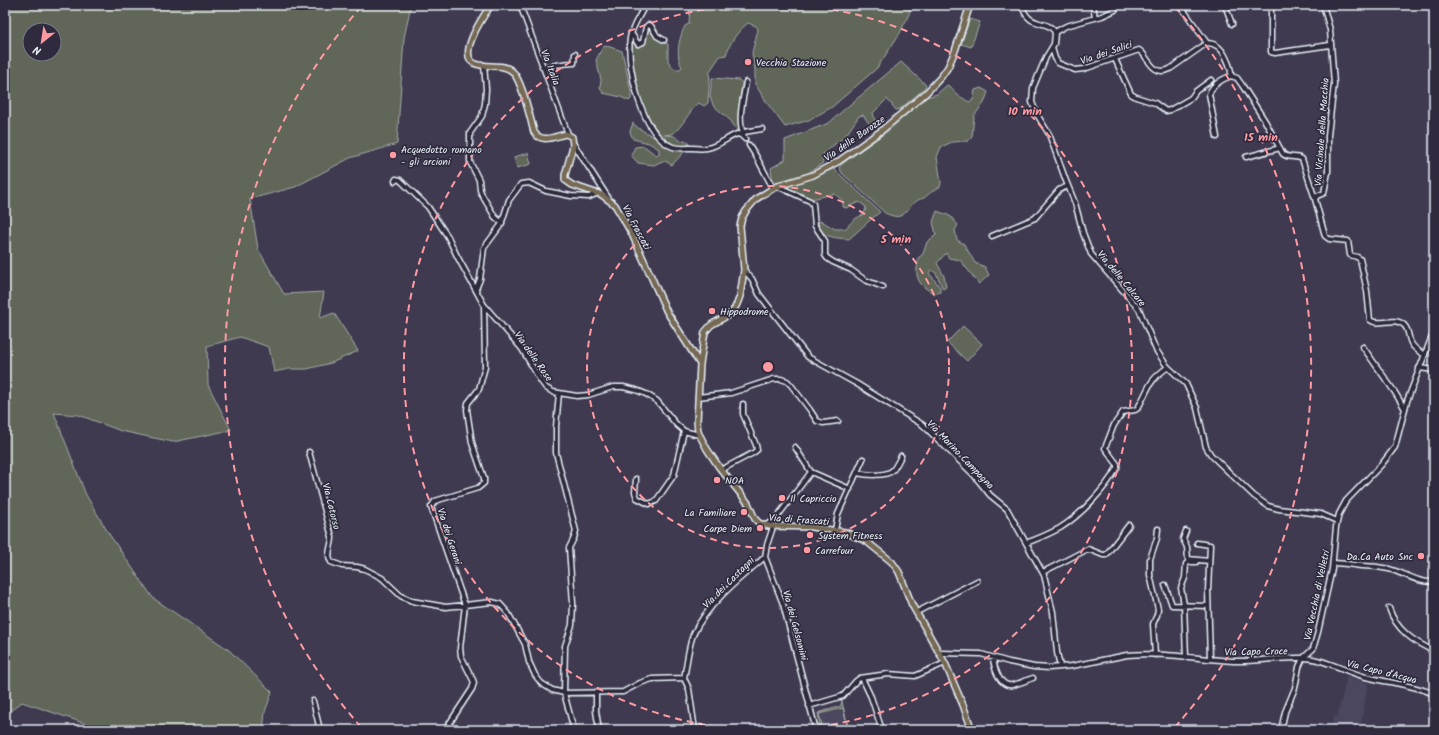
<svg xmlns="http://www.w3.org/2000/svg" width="1439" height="735" viewBox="0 0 1439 735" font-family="Kalam,sans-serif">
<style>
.built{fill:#4b465f}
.green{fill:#616658;stroke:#a4aca8;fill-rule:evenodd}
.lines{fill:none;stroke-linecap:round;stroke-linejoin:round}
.minor-casing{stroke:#e8f1f8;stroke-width:7}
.major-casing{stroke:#e8f1f8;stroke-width:8}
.minor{stroke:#2f2a3d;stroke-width:4}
.major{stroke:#766a55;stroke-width:5}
.ring{fill:none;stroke:#ff9aa2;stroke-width:2;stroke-dasharray:7 5}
.poi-dot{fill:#ff9aa2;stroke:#2f2a3d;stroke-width:1.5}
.labels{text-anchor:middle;stroke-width:3.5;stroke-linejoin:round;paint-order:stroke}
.street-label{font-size:10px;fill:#e8f1f8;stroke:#2f2a3d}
.poi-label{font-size:10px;fill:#e8f1f8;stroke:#2f2a3d;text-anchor:start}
.centre{fill:#ff9aa2;stroke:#2f2a3d;stroke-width:2}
.ring-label{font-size:12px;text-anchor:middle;font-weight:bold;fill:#ff9aa2;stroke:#2f2a3d;stroke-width:3.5;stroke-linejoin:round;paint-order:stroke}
</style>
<rect width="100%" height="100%" fill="#403a51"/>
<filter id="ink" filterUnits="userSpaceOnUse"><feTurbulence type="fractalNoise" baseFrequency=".025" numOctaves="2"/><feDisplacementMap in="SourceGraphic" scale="8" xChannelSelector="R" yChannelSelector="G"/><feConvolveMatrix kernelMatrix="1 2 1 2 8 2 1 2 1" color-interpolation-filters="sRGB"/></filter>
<g filter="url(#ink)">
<path class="built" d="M1347,676l21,7 -8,47h-28l2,-14 3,1z
M843,706l6,24h-28l-3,-17z"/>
<path class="green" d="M5,5h406l-7,33 -7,106 -47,14 -55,29 -45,12 8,50 26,45 40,-2 -4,26 14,-5 24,38 -27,12 -24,6h-18l-15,3 -5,-25 -29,-10 -33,9 1,39 23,45 -58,12 -52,-11 -42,-16 -25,-2 32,82 23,39 44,64 76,52 43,42 -7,20 -2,18h-159l-82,-28 -17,13zM30,30h24v24h-24z
M690,5h147l11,7 5,-7h58l-2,9 -9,19 -23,35 -45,39 -23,13 -24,7 -18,-24 -12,-19v-14l-3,-17 6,-24 -2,-3 -8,-3c-11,9 -18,19 -22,32l-6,1 -10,15 -2,32 -4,3 -5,-3c-10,7 -16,24 -26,30 -3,2 -9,2 -13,2 -22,-23 -31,-64 -28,-95h2l4,8 7,-7 2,-11 3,-1 5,9 13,6v17l6,8h6l2,-2c-7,-12 -3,-29 3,-41l4,-2z
M970,19l10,3 -9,25 -10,-3z
M607,46l15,5 9,41v7l-2,2 -8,-4 -18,-4 -3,-6 1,-7 -5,-20 7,-13z
M901,62l25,23 -2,4 -24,20 -4,1 -9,-11 -14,14 4,13 -4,3 -10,-14 -4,1 -13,19 -22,18 -2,4 1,6 -15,10 -33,9 -3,-5 -1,-9 14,-8v-20l44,-17 18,-16z
M712,78l27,2 3,3 -4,34 1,12 -2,2 -6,-10 -18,-16 -3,-9z
M947,85l4,2 5,7 13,8 4,-2 2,-10 6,-2 7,4 -4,11 -10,13 -2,21 -4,4 -16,1 -11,5 -4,10 4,26 -1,4c-8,4 -10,6 -16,11 -2,1 -5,1 -6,2 -14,9 -12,23 -33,13l-43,-40 -3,-6 3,-3 46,-33 39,-34 10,-3z
M633,123l5,5 16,9 5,1 13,9 14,3 -14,15 -7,-4 -5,1 -6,3 -16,-2 -7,-8 4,-8 9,-1 12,9 3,-1v-5l-10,-6 -16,-4 -3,-7z
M666,135l8,1 7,5 4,-1 4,3 -1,4c-9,0 -18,-1 -24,-10z
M528,153l3,11 -14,4 -3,-11z
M834,169l46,43 -11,9 -20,18c-13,-1 -30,-1 -31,-18l5,1 12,7h10c6,-6 9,-11 18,-14l3,-6 -1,-3 -6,-4 -13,6 -3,-1v-6l-7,-6 -3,-1 -21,5 -25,-10v-2l3,-3z
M937,211l13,5 8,9 -3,5 2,10 7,4 11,19 10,4 4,8 -10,9 -19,-24 -11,-2 -3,-5 -9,10 7,13 2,11 -3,2 -7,-16 -5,-3 -2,3 11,14v5l-5,2c-9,-5 -16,-9 -18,-19 -1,-4 1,-11 1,-17l5,-4 4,-12 9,-7 -3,-13z
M963,326l19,18 -15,17 -20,-19z
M841,698l8,32h-1l-5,-22 -24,6 3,11 -2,1 -2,-13 23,-7v-2l1,-1v-3h-2z"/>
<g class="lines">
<defs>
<path id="minor" d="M520,5l48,129
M645,5c-5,11 -13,21 -15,33 -4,29 12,98 43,109 6,2 13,1 19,1 5,0 10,1 15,0 11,-2 20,-10 30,-14l4,1 4,4
M850,5h1
M1022,5c6,25 27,13 33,28l-1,11 -8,13 -13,31 -1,14 4,11 13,21 17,47 9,22 8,30 8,21 48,55 17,41 11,16 19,18 11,24 9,39 5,8 43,41 14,10 11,3 42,5 16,7
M1093,5l2,13
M1180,5l27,38c4,0 7,1 10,3 7,4 15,22 14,30l6,2 5,7 23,36 18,33c6,5 13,1 19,5l13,40
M1225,5l7,19
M1323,5l7,25 4,54 -6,51v37l-4,21 -7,3 -2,3 10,37 4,3 19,2 2,14 7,2 3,2 7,32 3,29c9,7 24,-4 34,5 5,4 4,13 7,18 3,6 9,9 14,12
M1271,8v44l4,1 55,-8
M1055,32l11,-6 36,-10 13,-6
M631,33l7,11 3,-1 2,-1 3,-15 2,-2 3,1 6,10 7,4
M1052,48l3,10 3,5 17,7 9,-1 55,-19c9,5 13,28 31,19l37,-26
M1115,59l16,35 5,3 19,6 11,8 4,-1 21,-12 5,-7 15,-11
M484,65l2,24 -1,15 -3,12 -12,17v29l9,18 1,10 2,5 13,22 7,6
M542,67c11,-1 21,-4 32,-4l1,-9
M743,135l1,-3 18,-3
M744,137c-7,-18 -1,-37 2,-55
M1217,137l-8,-43c4,-10 13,-15 22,-18
M573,143l36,56
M749,145l7,11 17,32
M1246,157l34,-9
M395,181l1,-2 4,1 28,27 20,30 9,19 27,49 38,44 18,31 6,8 7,4 24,4 11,-1 25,-8h10l13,3 10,4 11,7 19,23 8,7 15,4
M777,186l33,15 3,3 2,22 10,15v14l2,3 6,4 18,8 14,10 18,7
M992,236l43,-18 24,-28 9,-4
M744,270l8,9 7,15 49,63 49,27 66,41 51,50 16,20 17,14 37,66 9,37 4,40 3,15
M476,289l4,-10 4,-31 17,-23 8,-25 12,-16 8,-1 17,8 25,5 18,1 9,-4
M1363,347l31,44 11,18
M1419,368l15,2
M559,393l-3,34v26l20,78 -2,7 -5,10 4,55 -1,22 -7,21 -1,47 10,37
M698,397l33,-4 43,-14h7l6,2 4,4 19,25 7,11 6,2 15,-2
M795,447l16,25 39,17
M309,452l23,85c0,9 -6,18 -1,25l11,4 15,1 8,2 17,9 19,18 11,5 34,6 46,-5 8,2 8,9 17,31 4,18 6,13 6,8 11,7 12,3 59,-1 17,-9 12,-4 32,-1c3,-14 4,-30 9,-43 13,-30 47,-57 72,-78
M721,470l32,-17 4,-3 -1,-5 -13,-31v-10
M857,473c9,2 29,4 36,-3 3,-4 6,-10 8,-14
M636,479l-1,13 2,6 12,6 7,-3 18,-26 10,-44
M766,525l8,-4 37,-49
M773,527l-6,18 -2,12 18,47 33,126
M835,530l3,-16 25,-55
M1186,531l-3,8 4,8 1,12 21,2
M1026,543c11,-4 23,-9 34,-15 21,-13 45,-39 57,-60v-4l-12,-16 9,-23 9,-13 12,-2 3,-2c12,-21 9,-26 30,-41
M1197,543l13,2 -2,46 2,68
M1333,563c10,0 19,2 28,3 10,0 19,1 28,3 15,4 29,14 45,13
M1043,572l45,-23 15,6h3l23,-30
M1165,585l7,20 36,1
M1389,608c7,22 25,34 45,43
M917,612l60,-31
M940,653l41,1 28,8 25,5 15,1 23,-2 55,-11c35,-3 70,4 106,6 23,1 46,-4 70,-3 20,0 43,14 63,19 23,6 46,7 68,17
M1155,655l-2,-31 4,-9 1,-6 -8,-34v-16l7,-21 1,-9
M1186,657l-2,-52 -3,-17 4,-10 1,-14 3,-2h7
M993,658c1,9 6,29 19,27 7,-1 14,-5 21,-7
M684,678l5,11 6,41
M862,678l9,19 11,33
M596,692v19l3,19
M313,701l7,29
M809,706l34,-10 13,-15 4,-3 28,-4 27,2 30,-13
M445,730l27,-41 2,-6 -1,-3 -12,-24 -1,-8 5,-43 -34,-98 4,-6 43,-13 6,-5v-5l-12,-35 -5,-33 1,-7 11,-14 6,-22 -1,-62
M1281,730l4,-18 10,-24 4,-21 4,-9 10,-9 5,-17 14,-63 4,-42 3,-13 7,-13 36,-37 13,-17 12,-46 27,-70"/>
<path id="major" d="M491,5c-7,10 -36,52 -15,59 12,4 27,-1 36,7 10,9 18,47 22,61 7,12 22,4 32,2l6,3 1,9 -8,29v5l7,5 30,10 13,10 17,29 35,78 33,52
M970,5l-15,46 -7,16 -7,10 -15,16 -45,38 -42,30 -26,14 -38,12 -19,12 -10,12 -4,7 -2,8 4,44 -4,26 -3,8 -5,9 -21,12 -6,7 -5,32 -3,57 1,11 9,17 12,18 29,36 7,16 4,4 9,3 43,1 34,5 21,9 26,21 7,10 13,33 33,58 18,42 9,25"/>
</defs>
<use href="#minor" class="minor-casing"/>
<use href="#major" class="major-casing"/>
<use href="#minor" class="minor"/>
<use href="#major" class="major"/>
</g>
</g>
<g class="ring">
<circle cx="768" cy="367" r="181"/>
<path d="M765 730A363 363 0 0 1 740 5M796 5A363 363 0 0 1 771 730"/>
<path d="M361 727A544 544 0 0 1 361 7M1175 7A544 544 0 0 1 1175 727"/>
</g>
<g class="poi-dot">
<circle cx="748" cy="62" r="4"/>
<circle cx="393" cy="155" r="4"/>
<circle cx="712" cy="311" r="4"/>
<circle cx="717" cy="480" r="4"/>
<circle cx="782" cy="498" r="4"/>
<circle cx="744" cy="512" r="4"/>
<circle cx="760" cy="528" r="4"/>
<circle cx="810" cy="535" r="4"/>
<circle cx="807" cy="550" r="4"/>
<circle cx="1421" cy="556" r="4"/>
</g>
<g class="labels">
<g class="street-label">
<text transform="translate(1106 52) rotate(-19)" y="4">Via dei Salici</text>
<text transform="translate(551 67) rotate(69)" y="4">Via Italia</text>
<text transform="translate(1321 132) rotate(-86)" y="4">Via Vicinale della Macchia</text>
<text transform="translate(854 138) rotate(-35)" y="4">Via delle Barozze</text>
<text transform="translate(637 227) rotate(62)" y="4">Via Frascati</text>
<text transform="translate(1122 278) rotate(50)" y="4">Via delle Calcare</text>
<text transform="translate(534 356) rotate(55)" y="4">Via delle Rose</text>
<text transform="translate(961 454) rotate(46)" y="4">Via Marino Campagna</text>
<text transform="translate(332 506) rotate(76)" y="4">Via Catorso</text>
<text transform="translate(799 519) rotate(4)" y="4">Via di Frascati</text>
<text transform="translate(450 536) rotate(72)" y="4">Via dei Gerani</text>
<text transform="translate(728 582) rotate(-45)" y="4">Via dei Castagni</text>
<text transform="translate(1316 595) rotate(-78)" y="4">Via Vecchia di Velletri</text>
<text transform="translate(796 625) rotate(75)" y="4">Via dei Gelsomini</text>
<text transform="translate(1256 651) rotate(-1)" y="4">Via Capo Croce</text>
<text transform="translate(1382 671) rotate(14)" y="4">Via Capo d'Acqua</text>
</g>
<g class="poi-label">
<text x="756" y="66">Vecchia Stazione</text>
<text x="401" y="153">Acquedotto romano<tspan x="401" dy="12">- gli arcioni</tspan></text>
<text x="720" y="315">Hippodrome</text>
<text x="725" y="484">NOA</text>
<text x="790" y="502">Il Capriccio</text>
<text x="736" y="516" text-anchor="end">La Familiare</text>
<text x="752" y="532" text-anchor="end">Carpe Diem</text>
<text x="818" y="539">System Fitness</text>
<text x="815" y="554">Carrefour</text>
<text x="1413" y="560" text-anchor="end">Da.Ca Auto Snc</text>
</g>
</g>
<circle cx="768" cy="367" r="6" class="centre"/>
<g class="ring-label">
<text x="1025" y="115">10 min</text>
<text x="1261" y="141">15 min</text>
<text x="896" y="243">5 min</text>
</g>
<rect width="1439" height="735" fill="none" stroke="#2f2a3d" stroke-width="20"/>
<rect x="10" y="10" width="1419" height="715" fill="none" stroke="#e8f1f8" stroke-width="1.5" filter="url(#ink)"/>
<g transform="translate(42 42) rotate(210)"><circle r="19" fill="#2f2a3d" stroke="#797a88"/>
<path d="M0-3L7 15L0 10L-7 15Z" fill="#ff9aa2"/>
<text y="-6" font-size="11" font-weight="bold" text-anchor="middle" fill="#e8f1f8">N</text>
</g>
</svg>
